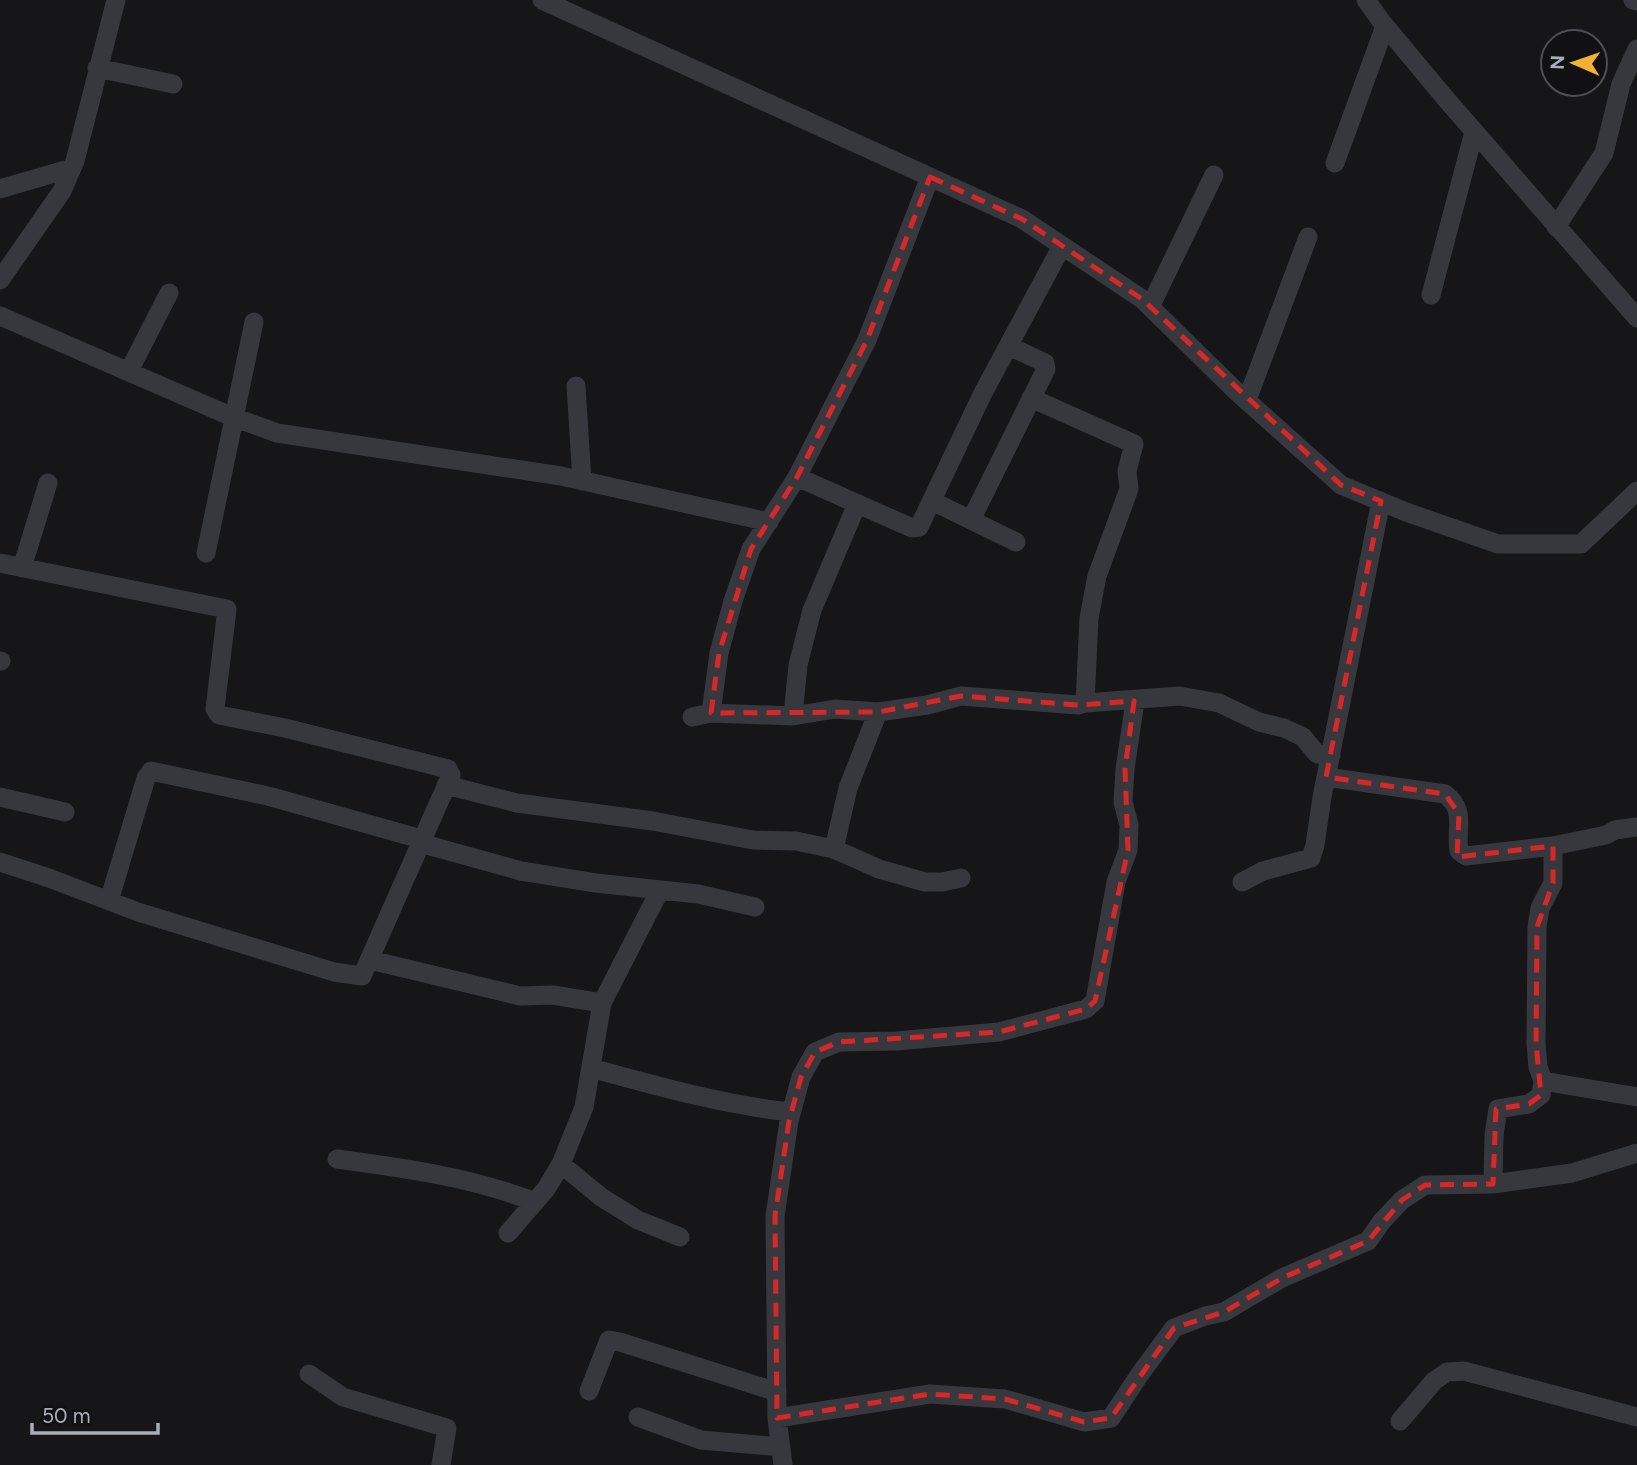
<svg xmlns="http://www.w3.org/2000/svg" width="1637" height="1465" viewBox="0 0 1637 1465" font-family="Figtree,sans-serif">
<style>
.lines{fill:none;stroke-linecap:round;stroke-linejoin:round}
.minor{stroke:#37383d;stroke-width:19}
.marked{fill:none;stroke:#d62828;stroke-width:5;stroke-dasharray:14 9;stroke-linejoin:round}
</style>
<rect width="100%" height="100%" fill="#161618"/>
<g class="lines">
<path class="minor" d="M542,0l480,219 120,80 95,93 104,93 65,27 92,32h83l56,-53
M1366,0l15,21 65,78 191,219
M1633,0l4,1
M97,68l76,16
M1335,163l50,-137
M0,189l72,-21
M1556,227l48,-74 17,-69 16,-35
M0,280l62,-89 13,-30 41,-161
M1431,295l43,-163
M1150,307l64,-132
M0,316l228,99 49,18 284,43 208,46
M129,371l40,-78
M576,386l6,95
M1247,400l61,-163
M797,477l115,51 7,-1 64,-134 79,-147
M932,501l84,41
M971,520l75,-151 -1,-6 -36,-17
M206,553l48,-231
M0,563l227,46 -12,100 4,6 66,13 163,41 3,6 -89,201 -28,-4 -196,-60 -89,-34 -49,-16
M22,568l26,-85
M0,661h1
M1085,703l95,-7 39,7 40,19 25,6 19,9 14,17 14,1
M711,713l8,-60 14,-52 18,-52 46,-72 70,-137 63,-163
M793,716l5,-51 14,-55 45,-106
M692,717l19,-4 82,3 42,-7 43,3 49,-7 34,-9 117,9 7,-2 4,-85 8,-42 32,-87 -2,-18 7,-27 -103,-46
M1326,777l119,17c22,17 10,34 14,57l7,5 87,-10 53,-11 9,-5 22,-3
M446,785l71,18 136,18 100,19 43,1 38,8 45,20 46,13h17l19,-4
M0,797l65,15
M420,843l101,28 75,12 102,11 57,13
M834,849l14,-61 30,-76
M1242,882l21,-11 48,-13 4,-13 7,-48 59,-296
M109,901l37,-123 5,-7 117,25 153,43
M370,960l150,36 33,-1 49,8
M591,1068c66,18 132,37 200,44
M1543,1081l94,16
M337,1159c67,9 134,18 198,43
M561,1164l40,33 37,23 42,17
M1493,1184l1,-49 4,-26 31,-5 12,-9 2,-14 -5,-14 -2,-24 1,-116 3,-19 13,-25v-37
M508,1233l38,-44 15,-25 23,-57 18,-104 58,-113
M309,1374l34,23 104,31 -6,37
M589,1391l20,-51 11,2 157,50
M638,1417l63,23 80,7
M777,1418l153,-24 75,5 79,23 27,-4 29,-44 34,-46 31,-12 19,-4 58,-34 86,-37 14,-20 20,-21 23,-15 68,-1 79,-11 65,-20
M1400,1421l34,-40 13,-9 17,-1 173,46
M783,1465l-6,-47 -2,-202 14,-95 12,-44 14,-25 24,-10 57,-1 103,-9 87,-23 9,-8 21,-119 12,-32 1,-25 -6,-23 2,-33 10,-68"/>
</g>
<path class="marked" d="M930,177l92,42 120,80 199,186 40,16 -55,276 119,17 14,20 -2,43 96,-11v37l-16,44 -1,116 5,52 -12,9 -33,5 -3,75 -68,1 -23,15 -34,41 -86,37 -58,34 -50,16 -63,90 -27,4 -79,-23 -75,-5 -153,24 -2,-202 14,-95 12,-44 14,-25 24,-10 160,-10 87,-23 9,-8 33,-151 -3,-81 9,-68 -56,4 -117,-9 -83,16 -167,1 8,-60 32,-104 46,-72 70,-137z"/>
<g transform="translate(1574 63) rotate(272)"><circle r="33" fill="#111113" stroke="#4d4f55" stroke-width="2"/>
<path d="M0-5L12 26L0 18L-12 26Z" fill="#f2b134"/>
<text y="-10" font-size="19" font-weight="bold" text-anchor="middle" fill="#a8adb8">N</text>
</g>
<path d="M32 1423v10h126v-10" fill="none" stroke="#a8adb8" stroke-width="3.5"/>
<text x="42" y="1423" font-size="21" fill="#a8adb8" stroke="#111113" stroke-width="5" paint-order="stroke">50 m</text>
</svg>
